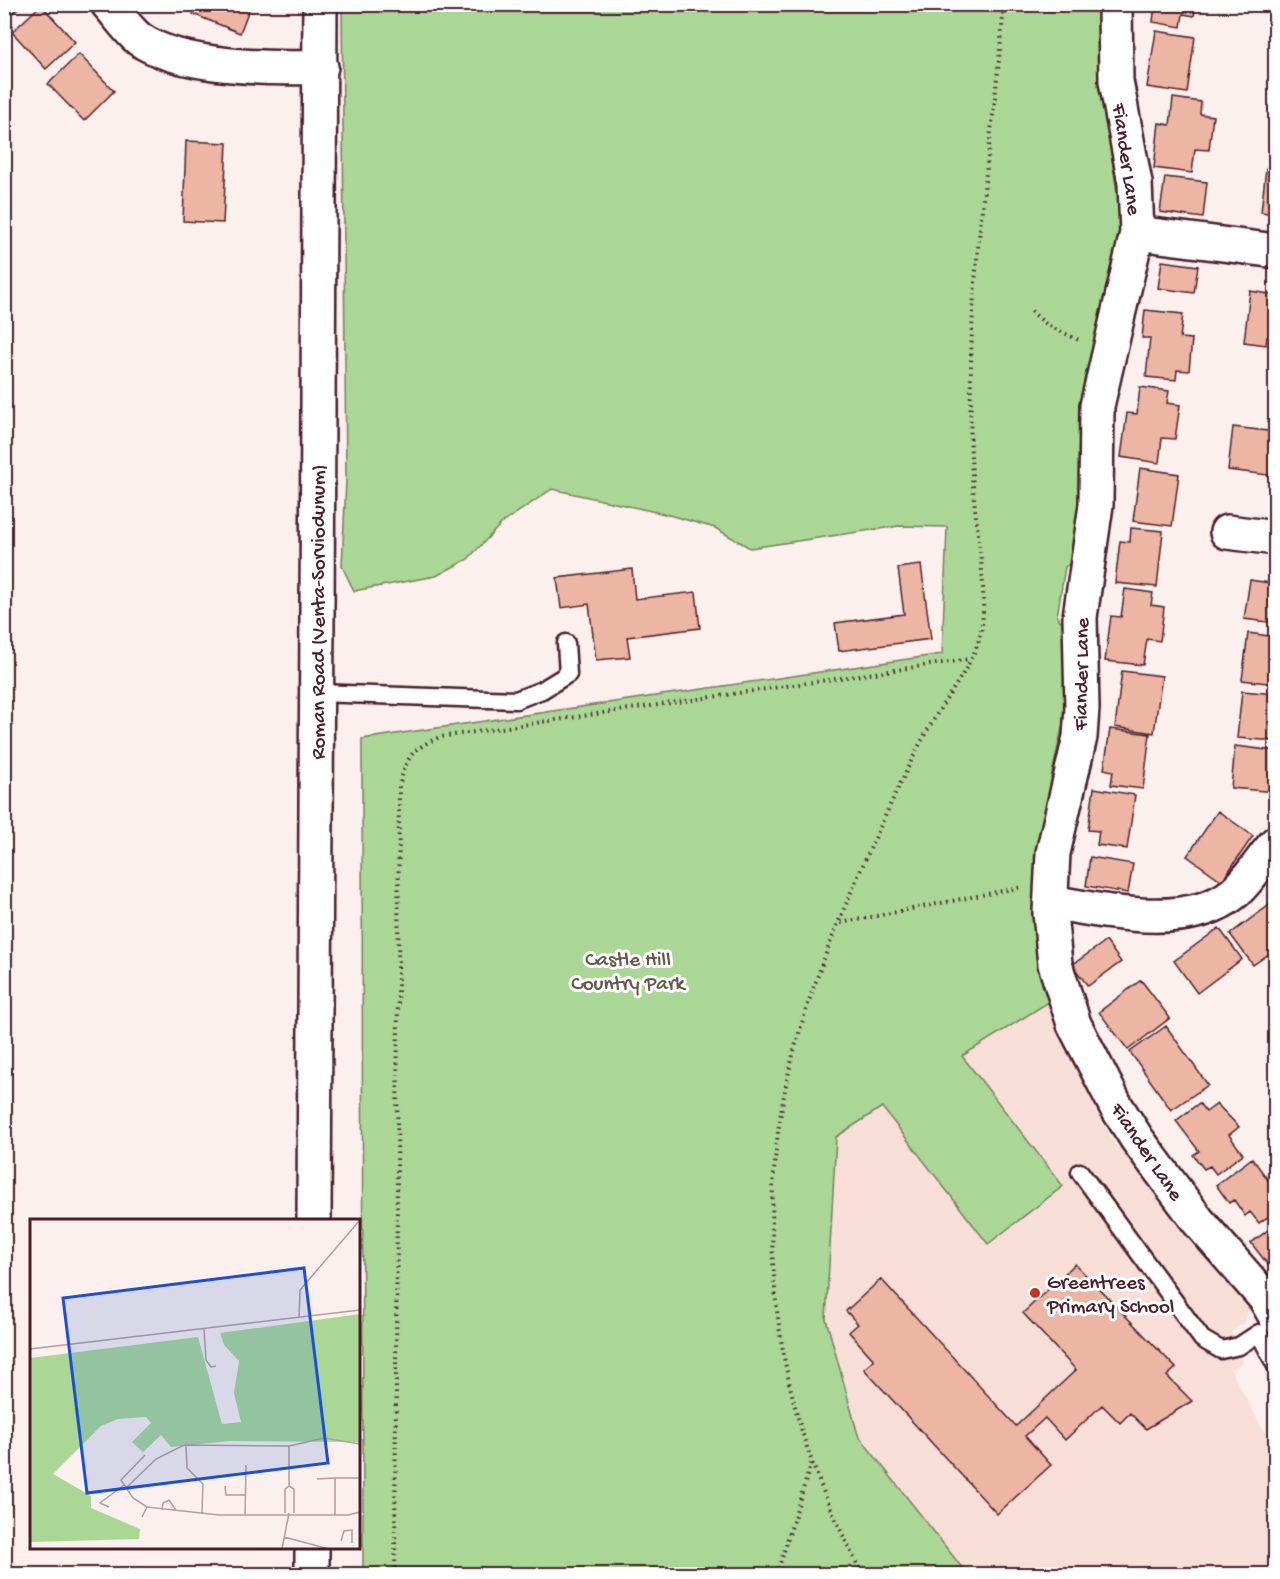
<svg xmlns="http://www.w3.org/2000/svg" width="1280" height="1579" viewBox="0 0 1280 1579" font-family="'Gochi Hand',sans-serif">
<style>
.built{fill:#f7ded7}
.green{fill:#aad796;stroke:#7a7b60;stroke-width:1.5}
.building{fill:#edb5a3;stroke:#4a1f2b;stroke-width:1.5}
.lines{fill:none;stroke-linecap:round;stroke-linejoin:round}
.lane-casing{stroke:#4a1f2b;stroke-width:21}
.street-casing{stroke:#4a1f2b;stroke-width:38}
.path{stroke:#4a1f2b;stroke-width:4;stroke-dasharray:1.5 4.5;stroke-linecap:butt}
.lane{stroke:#fff;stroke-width:16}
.street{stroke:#fff;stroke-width:33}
.poi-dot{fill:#c8321e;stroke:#fff;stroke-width:2}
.labels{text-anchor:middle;stroke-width:6;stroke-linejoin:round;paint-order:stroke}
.street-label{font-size:21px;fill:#4a1f2b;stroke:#fff}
.park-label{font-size:21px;fill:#67564b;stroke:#fff}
.poi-label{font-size:21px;fill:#4a1f2b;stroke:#fff;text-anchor:start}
.inset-road{fill:none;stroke:#b49c9f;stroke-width:1.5}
.view{fill:#1d4ed8;fill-opacity:0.15;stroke:#1d4ed8;stroke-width:3}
.inset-edge{fill:none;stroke:#4a1f2b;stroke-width:3}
</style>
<rect width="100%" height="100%" fill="#fbf0ed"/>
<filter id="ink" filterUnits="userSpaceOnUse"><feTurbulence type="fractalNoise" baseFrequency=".0167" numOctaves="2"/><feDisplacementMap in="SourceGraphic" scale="12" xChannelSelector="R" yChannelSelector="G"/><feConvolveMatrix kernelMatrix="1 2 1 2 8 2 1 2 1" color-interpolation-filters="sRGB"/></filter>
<g filter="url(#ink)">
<path class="built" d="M1052,1000l39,79 -2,19 26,47 17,7 115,147 2,10 -4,13 -14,10 12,31 -13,6 45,82v123h-308l-109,-139 -32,-116 10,-182z"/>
<path class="green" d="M342,5h763l12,126 -8,8 8,54 12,10 -51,355 -13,9 -8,50 13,13 2,89 -10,9 -11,50 7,15 -6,207 -90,56 101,130 -75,58 -106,-137 -46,30 -10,182 32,116 109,139h-604l-1,-835 580,-85 5,-127 -48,-1 -149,22 -35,-20 -46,-13 -117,-26 -50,34 -34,36 -32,17 -82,15 -12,-25 4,-86z"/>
<path class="building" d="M4,4h19l-19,16z
M197,4h54l-11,29 -47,-19z
M1155,4h41l-2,12 -11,-2 -2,13 -28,-5z
M41,5l34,37 -29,27 -34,-37z
M1156,31l39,6 -8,56 -40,-6z
M79,54l35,37 -30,30 -36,-37z
M1173,98l28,4 -1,12 13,2 -4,34 -14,-1 -3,24 -38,-5 5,-45 11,2z
M186,141l41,2 -4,80 -40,-2z
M1266,168l10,1v45l-15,-2z
M1165,177l42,5 -4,36 -43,-6z
M1162,261l36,5 -4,27 -36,-5z
M1250,291l26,4v43l-9,-1 -1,8 -22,-3z
M1145,310l38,4 -3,24 12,1 -3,32 -12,-1 -1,10 -30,-3 4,-39h-8z
M1140,387l29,4 -2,12 13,2 -5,34 -13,-1 -3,25 -38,-6 6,-44 10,1z
M1233,427l43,5v44l-48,-6z
M1140,468l39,6 -7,52 -39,-5z
M1131,528l32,3 -6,56 -42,-4 5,-42 10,1z
M921,565l10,74 -92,12 -4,-28 69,-9 -6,-46z
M632,569l3,30 61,-7 4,36 -73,9 3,20 -34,3 -7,-56 -28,4 -4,-30z
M1250,580l26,4v39l-32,-4z
M1125,589l28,4 -2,12 13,2 -4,34 -13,-2 -4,26 -38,-4 6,-45 10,1z
M1248,633l28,4v47l-34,-4z
M1122,671l40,5 -8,57 -39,-6z
M1242,691l34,3v47l-39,-3z
M1110,729l40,5 -7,55 -32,-4 2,-14 -9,-2z
M1235,746l41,5 -1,41 -44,-4z
M1094,788l41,7 -8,54 -30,-4 2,-14 -11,-1z
M1218,811l35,25 -31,45 -35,-25z
M1090,857l43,7 -5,29 -42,-7z
M1275,901l1,48 -23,16 -23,-31z
M1219,928l23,31 -45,34 -23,-32z
M1106,941l15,21 -33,24 -16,-21z
M1141,980l29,38 -42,32 -29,-38z
M1166,1026l42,59 -37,25 -41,-58z
M1199,1103l7,9 11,-8 22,23 -10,8 14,19 -27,20 -6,-8 -6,3 -11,-14 6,-4 -23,-30z
M1252,1158l24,33v20l-17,12 -9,-11 -5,4 -11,-16 -5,3 -13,-18z
M1276,1224v51l-25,-32z
M1075,1264l101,104 -9,8 25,25 -46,28 -16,-16 -10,10 -18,-18 -37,35 -20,-22 -20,18 26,29 -54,49 -133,-145 10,-9 -25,-28 9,-8 -12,-13 35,-32 135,147 60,-56 -53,-57z"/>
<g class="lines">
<defs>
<path id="lane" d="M317,693l199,7 26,-10 26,-16 -2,-31
M1080,1172l122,167 19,11 18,-4 20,-13 17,33"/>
<path id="street" d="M108,4c10,11 20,26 31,35 41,29 133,30 182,28
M1115,4l1,77 19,102 2,50 -40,173 -1,99 -16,112 2,91 -2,29 -27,116 -3,60 5,51 19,60 42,82 21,33 61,82 67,77 11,19
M1137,233l139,18
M1227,532l49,6
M1051,902c53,9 138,29 183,-9 16,-13 27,-34 42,-50
M314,1220l6,-1216
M312,1574v-26"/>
</defs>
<use href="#lane" class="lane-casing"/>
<use href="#street" class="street-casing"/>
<path class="path" d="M1031,311l16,14 34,16
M841,923l181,-36
M395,1574l4,-788c8,-29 12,-37 41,-49l530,-78
M777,1574l34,-111
M862,1574c-18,-36 -36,-73 -50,-112 -44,-123 -52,-269 -22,-395 21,-87 59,-172 96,-253 15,-32 30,-65 48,-95 17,-30 44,-59 48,-94 5,-45 -6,-94 -9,-139 -4,-40 -2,-82 -2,-123 2,-120 24,-239 33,-359"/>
<use href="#lane" class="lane"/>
<use href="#street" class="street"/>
</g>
</g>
<circle class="poi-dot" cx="1035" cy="1293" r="6"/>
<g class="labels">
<g class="street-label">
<text transform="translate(1128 159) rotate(82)" y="7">Fiander Lane</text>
<text transform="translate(317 612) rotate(-90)" y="7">Roman Road (Venta-Sorviodunum)</text>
<text transform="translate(1080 674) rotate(-89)" y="7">Fiander Lane</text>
<text transform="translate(1148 1151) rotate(56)" y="7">Fiander Lane</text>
</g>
<g class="park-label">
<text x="628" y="965">Castle Hill<tspan x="628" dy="24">Country Park</tspan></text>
</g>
<g class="poi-label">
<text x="1047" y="1288">Greentrees<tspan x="1047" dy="24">Primary School</tspan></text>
</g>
</g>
<g transform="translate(30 1219)">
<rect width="330" height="330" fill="#fbf0ed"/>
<path d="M330,95v128l-130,-1 -59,6 -10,-12 -18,17 -11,-10 19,-19 -5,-6 -28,2 -17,7 -48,48 38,22v12l49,21 -1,10 -109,3v-184l168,-21 24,87 19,-2 -7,-29 5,-32 -15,-16 -4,-12z" fill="#aad796"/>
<path class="inset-road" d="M269,99l1,-28 60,-70M174,110l2,31 5,7 5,-1M0,130l330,-39M156,226l1,23 16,16 -1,29M115,236l-24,25 12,18 14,9M287,260l18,-1M195,267l1,9h19M259,267v-40M96,269l30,-29 28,-14 105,1 35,-8 36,6M79,288l-9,-4 24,-18M132,291l1,-7 6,-3 7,10M255,294v-24l4,-3 5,3v24M305,296v-37h25M215,297l1,-51M112,298l5,-10 72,8h129l12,-3M254,318l45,12M311,322l3,-10 8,-1v13M252,330l7,-36"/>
<path class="view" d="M274,49l24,195 -241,30 -24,-195z"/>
<rect width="330" height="330" class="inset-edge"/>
</g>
<rect width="1280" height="1579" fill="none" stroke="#fff" stroke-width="24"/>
<rect x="12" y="12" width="1256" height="1555" fill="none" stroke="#4a1f2b" stroke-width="2" filter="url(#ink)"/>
</svg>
